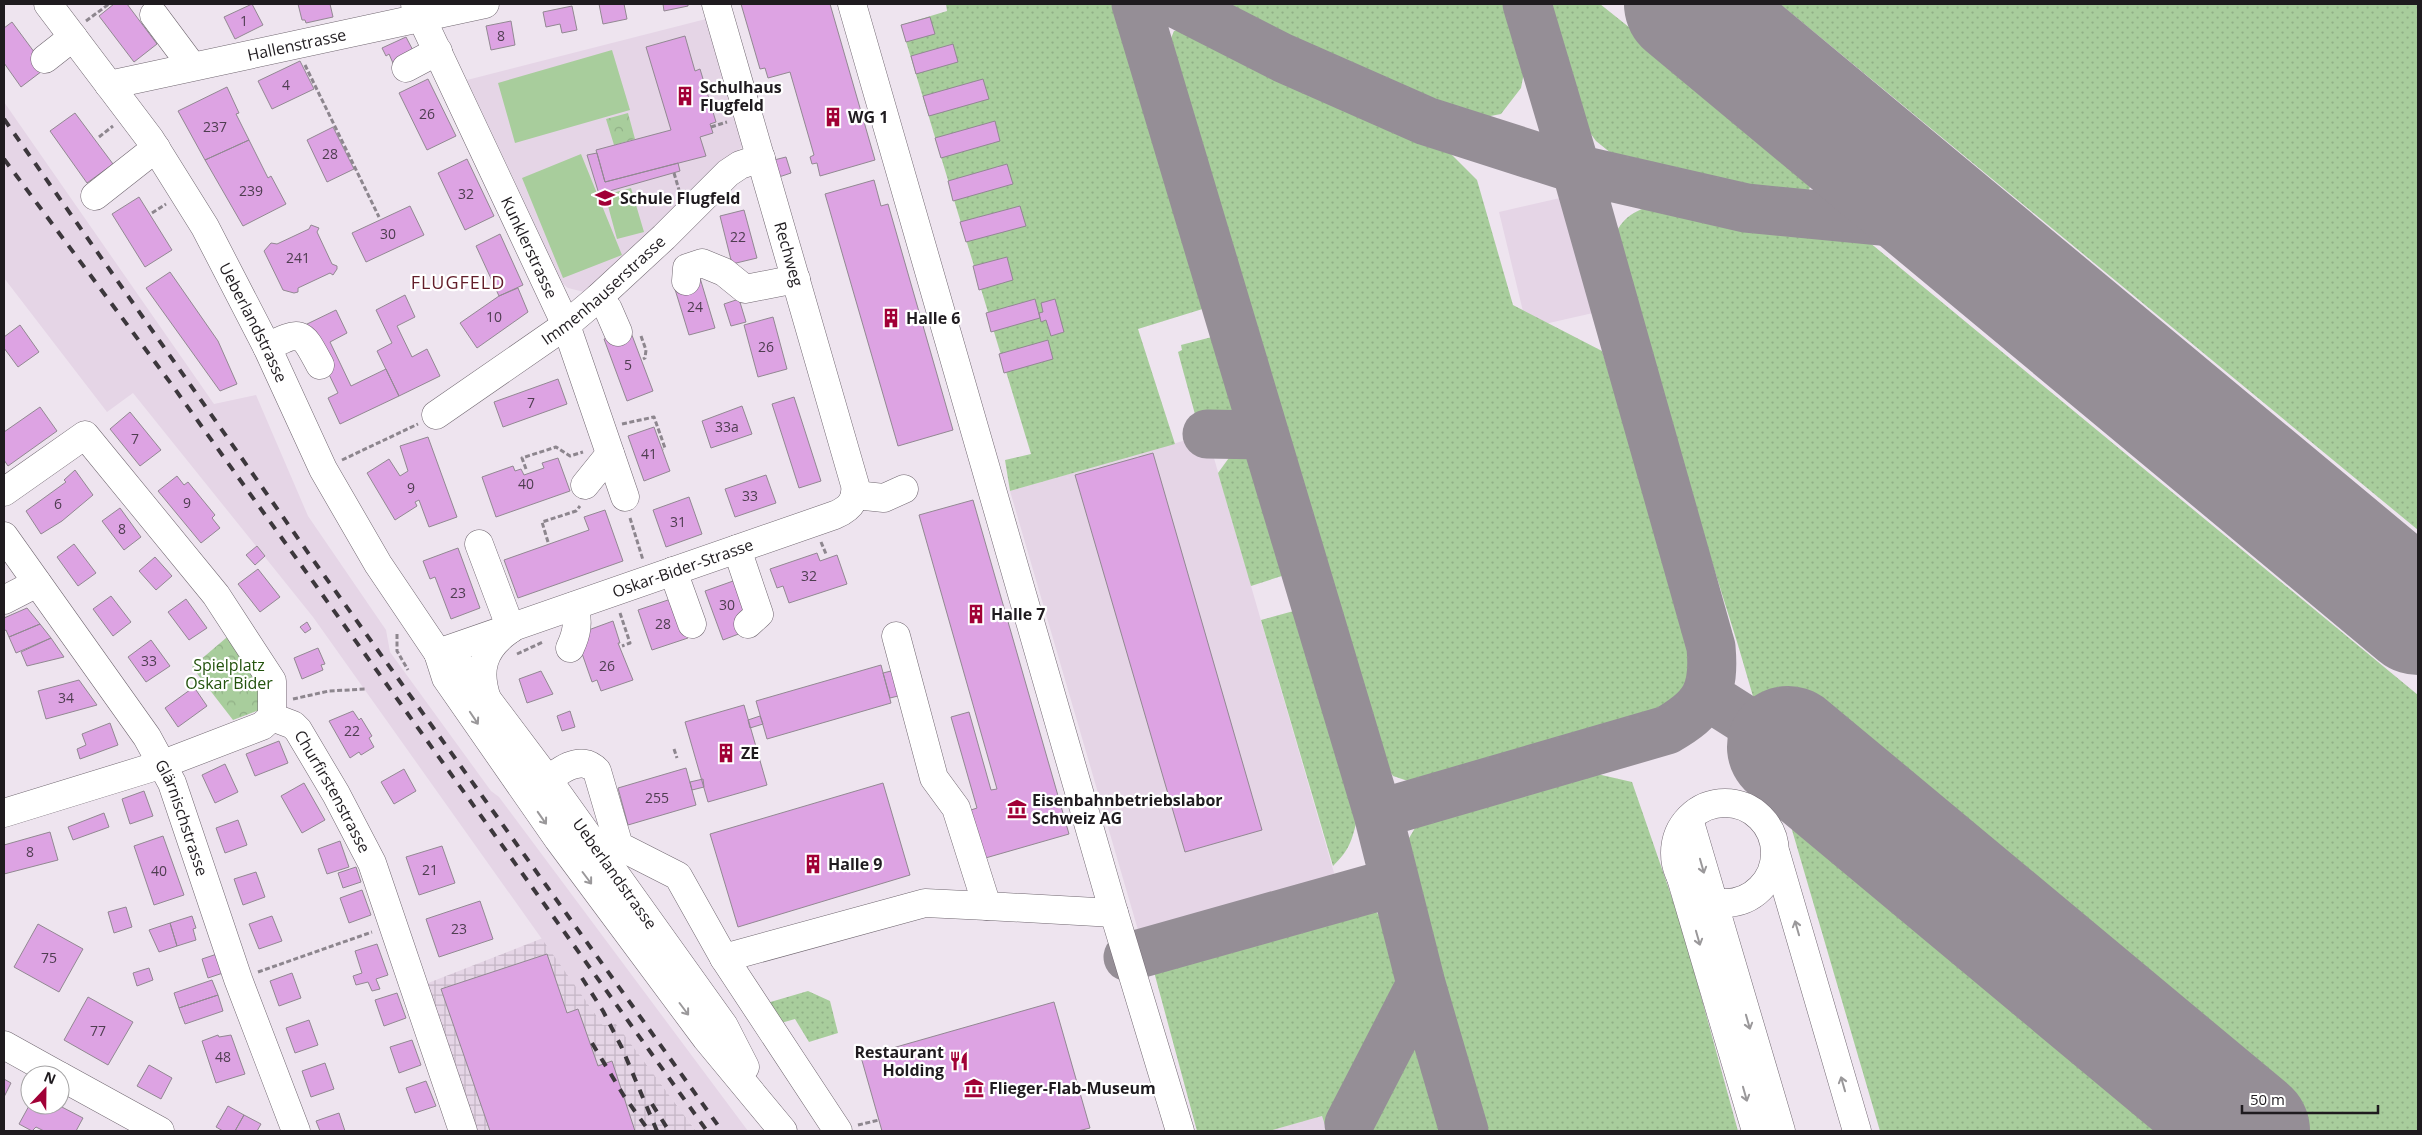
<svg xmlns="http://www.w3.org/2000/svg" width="2422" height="1135" viewBox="0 0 2422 1135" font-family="'Open Sans',sans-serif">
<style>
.industrial{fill:url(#industrial-grid)}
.built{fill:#e5d5e6}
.grass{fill:url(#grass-dots)}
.park{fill:url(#park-crowns)}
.garden{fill:#a8cd9c}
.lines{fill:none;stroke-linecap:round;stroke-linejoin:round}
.taxiway{stroke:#958e96;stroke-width:49}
.runway{stroke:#958e96;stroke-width:122}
.building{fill:#dda3e3;stroke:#928892}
.minor-casing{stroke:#706770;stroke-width:29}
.major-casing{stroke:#706770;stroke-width:29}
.path{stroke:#8d868e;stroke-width:3;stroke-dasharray:5 2.5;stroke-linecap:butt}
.minor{stroke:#fff;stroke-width:28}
.major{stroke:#fff;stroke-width:28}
.rail{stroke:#3c373c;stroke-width:4;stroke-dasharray:9 9;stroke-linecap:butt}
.oneway{stroke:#9a989a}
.labels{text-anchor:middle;stroke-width:4.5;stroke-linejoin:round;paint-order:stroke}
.number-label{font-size:14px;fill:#4e3d50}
.street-label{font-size:16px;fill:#1f1b1f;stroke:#fff}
.poi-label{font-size:16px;font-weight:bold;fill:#1f1b1f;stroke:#fff;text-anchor:start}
.park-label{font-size:16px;fill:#22520c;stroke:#fff}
.neighbourhood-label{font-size:18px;letter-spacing:1px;fill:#621d29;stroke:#fff}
</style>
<defs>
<pattern id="industrial-grid" width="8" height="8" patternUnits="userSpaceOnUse" patternTransform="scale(1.25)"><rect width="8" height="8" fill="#e5d5e6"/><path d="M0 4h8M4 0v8" fill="none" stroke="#c4b6c5"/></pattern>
<pattern id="grass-dots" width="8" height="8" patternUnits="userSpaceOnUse" patternTransform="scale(1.25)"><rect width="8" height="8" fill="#a8cd9c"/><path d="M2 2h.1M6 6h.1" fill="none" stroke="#90af86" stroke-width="1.8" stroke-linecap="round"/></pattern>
<pattern id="park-crowns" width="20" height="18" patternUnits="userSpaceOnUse" patternTransform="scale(1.25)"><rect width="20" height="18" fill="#a8cd9c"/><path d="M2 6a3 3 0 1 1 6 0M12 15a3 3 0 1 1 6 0" fill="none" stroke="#90af86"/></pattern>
</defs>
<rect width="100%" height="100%" fill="#eee4ef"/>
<path class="industrial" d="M543,938l60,87 13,-2 80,108h-223l-50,-146z"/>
<path class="built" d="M710,18l35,126 -156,144 -5,4 -16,-4 -5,-4 -96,-204z
M4,102l210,302 42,-9 52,121 78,114 4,22 101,139 8,6 249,334h-52l-80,-107 -13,1 -290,-408 -180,-224 -26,19 -103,-134z
M1582,193l33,115 -88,20 -28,-116z
M1207,434l134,463 -196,57 -135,-463z
M1322,1116l5,15h-58z"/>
<path class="grass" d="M946,4h169l94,303 -71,22 37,115 -165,47 -5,-31 26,-6 -130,-429 46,-14z
M1220,4h291l15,58 -5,26 -20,26 -32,6 -112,-41z
M1541,4h59l214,171 -6,18 -76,-7 -105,-20 -31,-25 -22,-30z
M1780,4h638v526z
M1202,26l94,51 145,67 36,36 36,125 89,46 93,292 -11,49 -33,30 -228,64 -30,-10 -25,-37 -203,-686 9,-22z
M1652,206l217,36 549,453v436h-538l-142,-486 -124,-395c-2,-24 16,-39 38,-44z
M1212,337l1,4 6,-2c7,25 27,64 6,87 -4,4 -12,6 -18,8l-1,-6 -7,1 -21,-77 4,-2 -1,-5z
M1242,454l16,13 30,107 -37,12 -33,-113 13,-18z
M1301,609l57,205c-5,23 -7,35 -25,52l-72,-246z
M1584,771l48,11 50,145 56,204h-259l-75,-257 1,-29 10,-17 14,-11 71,-23z
M1347,902l28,8 15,21 60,200h-123l-5,-15 -53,15h-72l-47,-174z
M808,991l22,10 8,32 -29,9 -14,-23 -14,4 -14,-20z"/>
<path class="park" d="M628,113l7,26 -21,6 -8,-26z
M233,632l33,52 -7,26 -26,10 -41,-53z"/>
<path class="garden" d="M612,50l18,60 -115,33 -17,-60z
M581,154l41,101 -59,23 -41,-100z
M631,188l13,44 -27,7 -12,-44z"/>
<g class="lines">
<path class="taxiway" d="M1136,4l242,810 43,170 43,147
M1177,4l106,54 143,63 150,48 170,39 156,15 37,8 45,22
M1207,434l57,1
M1706,695l82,52
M1378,814l289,-84c38,-22 48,-38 44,-83l-135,-478 -49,-165
M1128,957l267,-75
M1349,1124l72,-140"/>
<path class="runway" d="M1685,4l733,610
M1788,747l461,384"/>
</g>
<path class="building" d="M114,4h13l30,40 -23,18 -35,-46z
M252,4l11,21 -28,14 -11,-22z
M298,4h32l3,13 -27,6 -1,-3h-3z
M599,4h25l3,15 -24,5z
M663,4h25v2l-24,5z
M741,4h89l45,156 -55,16 -3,-13 -5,1 -2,-7 4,-2 -24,-83 -22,6 -3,-10 -5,1z
M572,6l5,24 -15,3 -2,-9 -14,3 -3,-15z
M930,17l5,17 -29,8 -5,-17z
M511,21l4,24 -24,5 -5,-24z
M12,22l34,46 -25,19 -17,-24v-35z
M685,36l10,35 5,-2 16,53 -6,2 3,9 -13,4 6,19 -101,26 -9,-32 75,-20 -25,-83z
M406,37l12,23 -22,10 -7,-16 -3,2 -4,-8z
M953,44l5,18 -42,12 -5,-18z
M300,61l14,28 -42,20 -14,-28z
M428,79l28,57 -29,14 -28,-57z
M983,79l6,20 -60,17 -6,-20z
M227,87l12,26 -3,1 13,26 -44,20 -27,-49z
M75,113l38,51 -26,19 -37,-52z
M995,121l5,20 -59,17 -6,-20z
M333,127l21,42 -27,13 -20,-42z
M249,140l19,38 3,-2 15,28 -43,22 -38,-66z
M597,153l8,29 73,-19 2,8 -81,23 -12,-39z
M786,157l5,16 -12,4 -5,-17z
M467,159l27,57 -29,14 -27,-57z
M1007,164l6,20 -60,17 -5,-20z
M874,180l7,26 7,-2 65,226 -55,16 -73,-252z
M139,197l33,53 -27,17 -33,-53z
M410,206l14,29 -58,27 -14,-29z
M1020,206l6,20 -60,16 -6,-20z
M744,210l13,48 -25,6 -12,-48z
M311,225l8,3 -2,4 15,32 5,2v3l-4,6 -3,-2 -32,15v4l-4,1 -11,-3 -19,-39 7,-8 6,1 32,-15z
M500,234l23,51 -24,11 -23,-50z
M1007,257l6,23 -34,10 -6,-24z
M170,272l48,69 19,43 -17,7 -74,-103z
M700,278l15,50 -26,7 -15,-49z
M518,288l10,24 -51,36 -17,-25 39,-27z
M405,295l10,22 -18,9 15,31 15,-8 13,27 -41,20 -22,-45 15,-8 -16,-33z
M739,299l7,23 -15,4 -7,-22z
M1035,299l5,19 -49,14 -5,-19z
M1055,299l9,33 -13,4 -5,-16 -5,2 -2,-9 4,-1 -2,-9z
M336,310l11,23 -17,9 21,44 35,-17 13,27 -59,28 -12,-26 10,-5 -33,-68z
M773,317l14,52 -29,8 -14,-52z
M20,325l19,27 -21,15 -14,-19v-11z
M630,330l23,61 -26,10 -23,-62z
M1048,340l5,19 -49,14 -5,-19z
M558,379l9,25 -64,23 -9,-25z
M794,397l27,84 -22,7 -27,-84z
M742,406l10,28 -41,14 -9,-27z
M40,407l17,24 -49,35 -4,-6v-28z
M130,412l31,38 -21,16 -30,-37z
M654,427l16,44 -26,10 -16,-45z
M428,437l29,80 -28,10 -10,-27 -4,2 2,4 -22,14 -28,-47 22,-14 11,17 8,-5 -8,-25z
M1153,453l109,377 -77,22 -110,-377z
M558,458l12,33 -74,26 -14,-40 31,-11 2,5 6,-2 3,6 20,-7 -2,-5z
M75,470l18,25 -31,26 -21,13 -15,-23 40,-29 -2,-2z
M766,475l10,28 -41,14 -10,-28z
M177,476l7,9 4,-3 27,33 -3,3 8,10 -19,15 -43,-52z
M689,497l13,37 -36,13 -13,-37z
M973,500l96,334 -87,25 -14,-48 9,-3 -26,-91 18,-5 22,78 6,-1 -78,-274z
M120,508l21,29 -17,13 -22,-29z
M605,510l18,51 -105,37 -14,-38 85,-30 -5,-13z
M74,544l22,29 -18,13 -21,-29z
M257,546l8,10 -10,9 -9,-10z
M458,548l22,60 -29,11 -16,-42 -5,2 -7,-18z
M817,553l3,8 17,-6 10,29 -58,19 -6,-17 -6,2 -7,-19z
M155,557l17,19 -16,14 -17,-19z
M258,569l22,28 -20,15 -22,-28z
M736,580l13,50 -26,10 -18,-49z
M111,596l20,26 -18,14 -20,-27z
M674,598l14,40 -36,12 -14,-40z
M186,599l21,29 -18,12 -21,-28z
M27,608l13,16 -31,13 -3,-7 -2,1v-13z
M613,621l7,22h-2l15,37 -32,11 -4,-11 -5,2 -13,-37 4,-13z
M307,622l4,7 -6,4 -5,-6z
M40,624l11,14 -35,15 -7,-16z
M51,638l13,19 -37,9 -6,-14z
M151,640l19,26 -24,16 -18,-25z
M318,648l7,16 -4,1 2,5 -21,9 -8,-21z
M881,665l10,38 -124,36 -11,-38z
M895,670l7,25 -12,3 -7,-25z
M541,671l12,23 -26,9 -8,-24z
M79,680l18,25 -51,14 -8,-28z
M194,687l13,19 -29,21 -13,-19z
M744,705l23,80 -59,17 -23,-80z
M353,711l6,9 2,-2 11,18 -3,2 5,9 -13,8 -2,-3 -9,6 -21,-37z
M570,711l5,16 -13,4 -5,-15z
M760,716l3,8 -13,4 -2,-8z
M110,723l8,22 -38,14 -3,-10 9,-4 -4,-11z
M279,741l9,22 -33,13 -9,-22z
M225,764l13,28 -23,11 -13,-28z
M686,768l10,37 -68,20 -10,-37z
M404,769l12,22 -22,13 -13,-22z
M703,779l1,8 -12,3 -2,-8z
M304,783l21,37 -23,13 -21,-37z
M883,783l27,92 -172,52 -28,-93z
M144,791l9,25 -23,8 -8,-25z
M104,813l5,14 -36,13 -5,-13z
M238,820l9,25 -22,8 -9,-25z
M50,832l8,28 -54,14v-29z
M163,836l21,59 -30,10 -20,-59z
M340,841l9,26 -22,7 -9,-25z
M442,846l13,37 -36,12 -13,-38z
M356,867l5,15 -18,6 -5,-15z
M256,872l9,25 -22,8 -9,-26z
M362,890l9,25 -22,8 -9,-25z
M480,901l13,38 -54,18 -13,-38z
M126,907l6,20 -18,6 -6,-21z
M192,916l4,12 -3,1 3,11 -19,6 -7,-23z
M272,916l10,25 -23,8 -10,-25z
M170,923l7,23 -18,6 -10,-22z
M38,924l45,25 -24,43 -45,-25z
M377,944l11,31 -12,4 4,10 -8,2 -4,-9 -12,3 -3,-9 9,-3 -7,-22z
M220,953l6,19 -18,6 -6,-19z
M547,954l20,59 11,-4 20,57 14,-5 23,70h-145l-49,-142z
M149,968l4,12 -16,6 -4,-13z
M292,973l9,25 -22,8 -9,-25z
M212,980l6,15 -39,13 -5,-15z
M397,993l9,25 -22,8 -9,-26z
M218,995l5,16 -38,13 -6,-16z
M88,997l45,25 -25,43 -44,-25z
M1054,1002l36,126 -12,3h-196l-21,-74z
M309,1020l9,25 -23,8 -9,-25z
M218,1035l1,2 12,-2 14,39 -29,9 -14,-42z
M412,1040l9,25 -22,8 -9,-26z
M325,1063l9,26 -23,8 -9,-26z
M149,1065l23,13 -11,21 -24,-13z
M4,1079l7,4 -7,14z
M426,1081l10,25 -21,7 -9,-25z
M30,1104l28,1 25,13 -7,13h-32l-8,-4 -4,4 -13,-7z
M228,1106l16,9 -9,16h-12l-7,-4z
M339,1113l6,18h-25l-4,-10z
M244,1115l17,9 -4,7h-22z"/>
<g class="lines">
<defs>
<g id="minor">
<path id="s1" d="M415,4l151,321 59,172"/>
<path d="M852,4l262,909 66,218"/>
<path d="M154,15l38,51"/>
<path d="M45,59l28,-22"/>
<path d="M406,68l32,-17"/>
<path id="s2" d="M109,85l376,-81"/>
<path d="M95,196l61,-48"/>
<path d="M686,281l1,-13 15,-5 22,9 21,17 51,-10"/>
<path d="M598,298l10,11 10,23"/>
<path d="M267,347c36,-18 35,-15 53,18"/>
<path id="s3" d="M436,415l130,-90 32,-27 66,-61 64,-64 12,-8 21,-7"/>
<path d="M585,485l25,-31"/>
<path d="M4,492l81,-57 131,160 56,86v36"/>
<path d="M855,495l29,3 20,-9"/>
<path id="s4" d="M4,536l143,201 25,46 66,196 58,152"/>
<path d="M479,544l32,85"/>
<path d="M737,549l22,65 -11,10"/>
<path d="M673,571l19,53"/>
<path d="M4,600l33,-17"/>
<path d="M896,636l38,142 22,30 31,98 127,7"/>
<path d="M570,648c7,-15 9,-26 4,-42"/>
<path id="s5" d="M438,653l397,-138c14,-6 22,-14 20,-30l-139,-481"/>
<path d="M487,699c-10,-29 -4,-50 21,-68"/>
<path id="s6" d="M272,717l21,8 5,5 38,64 36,69 91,268"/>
<path d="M530,794c18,-13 47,-45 67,-23l22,75 59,30 46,82 114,173"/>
<circle cx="1725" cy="853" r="50"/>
<path d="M4,813l159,-49 99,-38 10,-9"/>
<path d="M1689,819l92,312"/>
<path d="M1776,854l81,277"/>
<path d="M1681,878l75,253"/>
<path d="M724,958l201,-55 62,3"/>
<path d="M4,1045l54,30"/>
<path d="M60,1076l100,55"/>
</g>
<g id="major">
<path id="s7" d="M48,4l102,135 55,88 62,120 56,122 55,95 60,89 8,25 112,161 148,199 77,93"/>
<path id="s8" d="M438,653l22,12 27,34 61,81 176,246 21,41"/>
</g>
</defs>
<use href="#minor" class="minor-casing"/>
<use href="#major" class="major-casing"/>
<path class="path" d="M86,21l23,-17
M305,65l74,152
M711,127l16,-5
M99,137l14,-11
M674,173l5,17
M152,213l14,-9
M641,336l5,14 -1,8 -2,1
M622,424l32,-7 11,31 -2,1
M342,460l76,-36
M526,469l-4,-11 34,-11 14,9 13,-4
M630,518l13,42
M548,542l-6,-20 34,-11 4,-5
M821,542l5,12
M620,613l10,30 -8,3
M397,634v17l11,19
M517,654l26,-12
M293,699l36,-8 37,-2
M674,749l3,9
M258,972l114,-40
M858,1125l21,-5"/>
<use href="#minor" class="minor"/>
<use href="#major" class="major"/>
<path class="rail" d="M4,119l307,438 411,574
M4,159l168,226 535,746
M582,978l21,33 19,37 35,83
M592,1043l32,53 25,35
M652,1104l17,27"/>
</g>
<defs><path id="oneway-shaft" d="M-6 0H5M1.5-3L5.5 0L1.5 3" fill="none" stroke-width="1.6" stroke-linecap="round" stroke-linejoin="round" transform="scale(1.25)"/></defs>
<g class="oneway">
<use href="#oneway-shaft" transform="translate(474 718) rotate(56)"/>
<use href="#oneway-shaft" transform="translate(542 818) rotate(55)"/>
<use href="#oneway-shaft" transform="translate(1702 866) rotate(74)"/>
<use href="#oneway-shaft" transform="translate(587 878) rotate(53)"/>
<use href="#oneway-shaft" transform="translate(1797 928) rotate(-106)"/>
<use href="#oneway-shaft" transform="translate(1698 938) rotate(74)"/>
<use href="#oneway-shaft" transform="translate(684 1009) rotate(53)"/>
<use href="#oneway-shaft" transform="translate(1748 1022) rotate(74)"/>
<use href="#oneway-shaft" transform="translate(1843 1084) rotate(-106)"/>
<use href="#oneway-shaft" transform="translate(1745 1094) rotate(74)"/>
</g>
<defs>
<symbol id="building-bare" viewBox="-9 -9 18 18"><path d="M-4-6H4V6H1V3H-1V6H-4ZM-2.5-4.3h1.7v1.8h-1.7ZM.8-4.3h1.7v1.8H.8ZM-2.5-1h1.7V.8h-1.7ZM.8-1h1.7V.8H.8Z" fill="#a10036" stroke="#fff" stroke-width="2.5" paint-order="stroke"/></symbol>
<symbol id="school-bare" viewBox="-9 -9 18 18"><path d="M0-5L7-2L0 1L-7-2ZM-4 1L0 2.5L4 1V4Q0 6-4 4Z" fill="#a10036" stroke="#fff" stroke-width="2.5" paint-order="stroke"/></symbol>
<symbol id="museum-bare" viewBox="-9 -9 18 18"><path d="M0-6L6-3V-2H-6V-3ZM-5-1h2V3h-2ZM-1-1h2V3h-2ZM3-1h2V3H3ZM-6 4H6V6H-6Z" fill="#a10036" stroke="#fff" stroke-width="2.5" paint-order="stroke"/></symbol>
<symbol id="restaurant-bare" viewBox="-9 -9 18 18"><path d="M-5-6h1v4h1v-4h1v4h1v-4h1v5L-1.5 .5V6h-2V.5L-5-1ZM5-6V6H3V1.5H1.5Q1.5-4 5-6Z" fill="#a10036" stroke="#fff" stroke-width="2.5" paint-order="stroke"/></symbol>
</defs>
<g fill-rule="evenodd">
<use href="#building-bare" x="671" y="82" width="28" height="28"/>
<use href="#building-bare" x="819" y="103" width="28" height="28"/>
<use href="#school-bare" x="591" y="184" width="28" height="28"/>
<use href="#building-bare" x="877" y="304" width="28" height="28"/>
<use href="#building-bare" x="962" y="600" width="28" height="28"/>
<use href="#building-bare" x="712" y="739" width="28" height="28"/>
<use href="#museum-bare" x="1003" y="795" width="28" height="28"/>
<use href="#building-bare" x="799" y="850" width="28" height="28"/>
<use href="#restaurant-bare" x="945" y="1047" width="28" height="28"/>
<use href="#museum-bare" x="960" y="1074" width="28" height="28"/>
</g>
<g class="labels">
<g class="number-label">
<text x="244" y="26">1</text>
<text x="501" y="41">8</text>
<text x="286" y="90">4</text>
<text x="427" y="119">26</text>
<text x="215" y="132">237</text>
<text x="330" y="159">28</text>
<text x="251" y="196">239</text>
<text x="466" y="199">32</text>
<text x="388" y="239">30</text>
<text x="738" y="242">22</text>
<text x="298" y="263">241</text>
<text x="695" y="312">24</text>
<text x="494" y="322">10</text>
<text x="766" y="352">26</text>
<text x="628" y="370">5</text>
<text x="531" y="408">7</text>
<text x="727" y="432">33a</text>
<text x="135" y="444">7</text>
<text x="649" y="459">41</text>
<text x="526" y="489">40</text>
<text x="411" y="493">9</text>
<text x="750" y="501">33</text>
<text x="187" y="508">9</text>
<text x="58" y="509">6</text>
<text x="678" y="527">31</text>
<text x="122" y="534">8</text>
<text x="809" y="581">32</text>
<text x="458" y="598">23</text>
<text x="727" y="610">30</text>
<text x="663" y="629">28</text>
<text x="149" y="666">33</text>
<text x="607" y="671">26</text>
<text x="66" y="703">34</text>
<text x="352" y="736">22</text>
<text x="657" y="803">255</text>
<text x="30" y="857">8</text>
<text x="430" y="875">21</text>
<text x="159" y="876">40</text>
<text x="459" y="934">23</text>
<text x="49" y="963">75</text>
<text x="98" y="1036">77</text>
<text x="223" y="1062">48</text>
</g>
<g class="street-label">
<text dy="6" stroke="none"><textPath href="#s2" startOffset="192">Hallenstrasse</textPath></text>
<text dy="6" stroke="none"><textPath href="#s1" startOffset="269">Kunklerstrasse</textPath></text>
<text transform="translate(789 254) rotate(74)" y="6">Rechweg</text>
<text dy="6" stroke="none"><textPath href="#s3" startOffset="209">Immenhauserstrasse</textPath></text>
<text dy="6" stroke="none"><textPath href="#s7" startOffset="380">Ueberlandstrasse</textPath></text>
<text dy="6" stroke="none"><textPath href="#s5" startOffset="259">Oskar-Bider-Strasse</textPath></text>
<text dy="6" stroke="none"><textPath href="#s6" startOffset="100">Churfirstenstrasse</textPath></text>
<text dy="6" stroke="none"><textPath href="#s4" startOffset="335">Glärnischstrasse</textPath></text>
<text dy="6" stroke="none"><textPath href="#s8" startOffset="285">Ueberlandstrasse</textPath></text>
</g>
<g class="poi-label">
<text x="700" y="93">Schulhaus<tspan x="700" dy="18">Flugfeld</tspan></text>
<text x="848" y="123">WG 1</text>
<text x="620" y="204">Schule Flugfeld</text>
<text x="906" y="324">Halle 6</text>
<text x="991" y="620">Halle 7</text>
<text x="741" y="759">ZE</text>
<text x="1032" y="806">Eisenbahnbetriebslabor<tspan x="1032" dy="18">Schweiz AG</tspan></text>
<text x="828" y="870">Halle 9</text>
<text x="944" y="1058" text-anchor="end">Restaurant<tspan x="944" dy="18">Holding</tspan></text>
<text x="989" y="1094">Flieger-Flab-Museum</text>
</g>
<g class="park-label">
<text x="229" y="671">Spielplatz<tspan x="229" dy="18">Oskar Bider</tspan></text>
</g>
<g class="neighbourhood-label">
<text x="458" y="289">FLUGFELD</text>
</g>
</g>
<rect width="2422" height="1135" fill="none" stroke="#1f1b1f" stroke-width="10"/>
<g transform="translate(45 1090) rotate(22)"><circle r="24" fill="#ffffff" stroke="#a5a4a5"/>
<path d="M0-4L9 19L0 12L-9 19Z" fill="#a10036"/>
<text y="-8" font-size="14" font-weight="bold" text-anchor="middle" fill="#1f1b1f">N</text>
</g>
<path d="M2242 1105v8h136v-8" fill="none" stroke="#1f1b1f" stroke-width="2.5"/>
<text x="2250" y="1105" font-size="15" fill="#1f1b1f" stroke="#ffffff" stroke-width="4" paint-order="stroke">50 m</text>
</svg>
